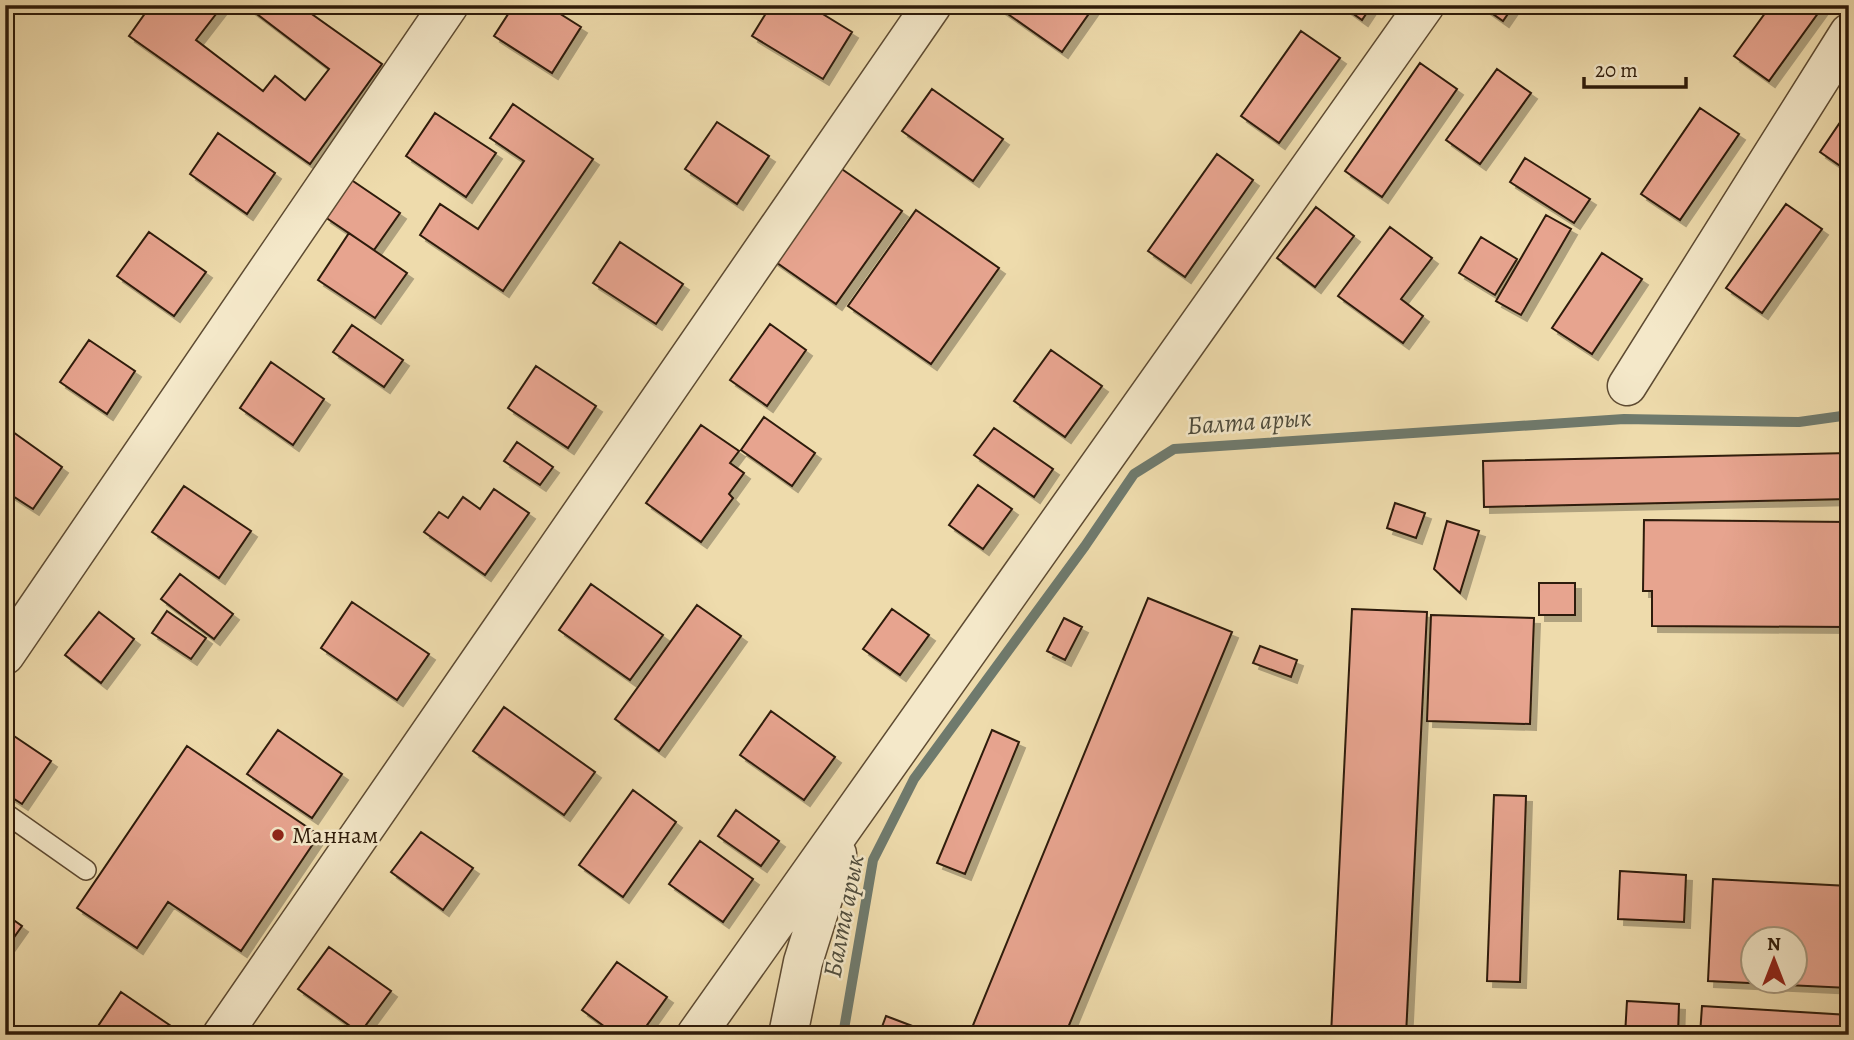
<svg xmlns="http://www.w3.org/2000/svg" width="1854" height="1040" viewBox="0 0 1854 1040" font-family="Alegreya,serif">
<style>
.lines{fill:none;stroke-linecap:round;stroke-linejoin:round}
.stream{stroke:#6f7a6d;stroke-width:10}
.building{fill:#e7a48f;stroke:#2e1b09;stroke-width:2;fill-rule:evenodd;filter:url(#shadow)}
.service-casing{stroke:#5e4b32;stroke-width:22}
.minor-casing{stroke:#5e4b32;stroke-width:41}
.service{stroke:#f4e8c9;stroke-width:19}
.minor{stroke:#f4e8c9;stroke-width:38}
.poi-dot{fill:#8f2418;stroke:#f4e8c9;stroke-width:2.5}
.labels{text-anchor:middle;stroke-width:5;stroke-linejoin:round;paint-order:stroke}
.poi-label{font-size:24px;fill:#2e1b09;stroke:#f4e8c9;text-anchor:start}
.water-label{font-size:26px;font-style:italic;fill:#4e4b3b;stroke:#f4e8c9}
</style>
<defs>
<filter id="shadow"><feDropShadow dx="6" dy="6" stdDeviation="0" flood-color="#0004"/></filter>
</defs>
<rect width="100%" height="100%" fill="#eedbac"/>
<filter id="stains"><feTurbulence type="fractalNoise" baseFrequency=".00286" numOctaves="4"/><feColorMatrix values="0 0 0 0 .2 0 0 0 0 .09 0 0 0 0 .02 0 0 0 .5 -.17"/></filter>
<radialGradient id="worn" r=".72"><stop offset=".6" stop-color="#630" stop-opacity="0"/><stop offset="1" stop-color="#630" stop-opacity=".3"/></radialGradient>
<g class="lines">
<path class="stream" d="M843,1035l30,-175 41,-81 171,-233 49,-72 40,-25 450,-30 175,3 50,-7"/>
</g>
<path class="building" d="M151,5h72l-27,35 67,51 12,-15 30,24 24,-31 -84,-64h54l83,59 -72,100 -181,-128z
M514,5h32l35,22 -29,46 -58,-37z
M771,5h37l44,27 -29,47 -71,-43z
M995,5h100l-33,47z
M1341,5h31l-10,15z
M1480,5h34l-11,16z
M1771,5h53l-55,76 -35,-25z
M1301,31l39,27 -61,85 -38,-27z
M1420,63l37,26 -75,108 -37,-26z
M1497,69l34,24 -51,71 -34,-24z
M932,89l71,50 -30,42 -71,-50z
M513,104l80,55 -90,132 -83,-56 20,-31 38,25 46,-68 -34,-23z
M1700,108l39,26 -59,86 -39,-26z
M1849,109v63l-29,-20z
M435,113l61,40 -30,44 -60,-41z
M717,122l52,34 -32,48 -52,-35z
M218,133l57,40 -28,41 -57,-40z
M1217,154l36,26 -68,97 -37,-26z
M1525,158l65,41 -16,24 -64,-41z
M836,165l66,46 -66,93 -66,-46z
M350,179l50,34 -26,37 -49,-33z
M1786,204l36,25 -60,84 -36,-25z
M1316,207l38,29 -39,51 -38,-29z
M916,210l83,58 -68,96 -83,-58z
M1546,215l25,14 -50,86 -25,-14z
M1390,227l42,31 -31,41 22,17 -20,27 -65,-47z
M149,232l57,40 -32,44 -57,-40z
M349,233l58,40 -32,45 -57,-38z
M1481,237l36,22 -22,36 -36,-22z
M620,242l63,42 -27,40 -63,-41z
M1602,253l40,26 -50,75 -40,-26z
M770,324l36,26 -39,56 -37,-26z
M352,325l51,35 -19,27 -51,-35z
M89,340l46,31 -28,43 -47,-32z
M1051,350l51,36 -37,51 -51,-36z
M271,362l53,37 -31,46 -53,-37z
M536,366l60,40 -28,42 -60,-40z
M764,417l51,36 -23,33 -51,-36z
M701,425l38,26 -9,12 14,10 -15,21 4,4 -32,44 -55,-39z
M994,428l59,41 -19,28 -60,-42z
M13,432l49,35 -29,42 -28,-18v-48z
M517,442l36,25 -13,18 -36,-24z
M1849,453v46l-365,8 -1,-46z
M978,485l34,24 -29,40 -34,-24z
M184,486l67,45 -32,47 -67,-46z
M494,489l35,24 -44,62 -61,-43 15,-20 9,6 15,-21 17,12z
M1395,503l30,10 -9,25 -29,-10z
M1644,520l205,2v105l-197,-1v-35h-9z
M1447,521l32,10 -19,62 -26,-24z
M180,574l53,40 -19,25 -53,-40z
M1539,583h36v32h-36z
M591,584l72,51 -33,45 -71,-50z
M1148,598l84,34 -167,403h-96z
M352,602l77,52 -32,46 -76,-52z
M697,605l44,31 -82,115 -44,-32z
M892,609l37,26 -29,40 -37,-26z
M1352,609l75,3 -21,423h-75z
M167,611l39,27 -15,21 -39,-26z
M99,612l35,27 -33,44 -36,-28z
M1431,615l103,3 -4,106 -103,-3z
M1064,618l18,9 -17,33 -18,-9z
M1260,646l37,14 -6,17 -38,-14z
M504,707l91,65 -31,43 -91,-64z
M771,711l64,46 -31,43 -64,-45z
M278,730l64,44 -30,44 -65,-44z
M992,730l27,12 -54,132 -28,-11z
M11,734l40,27 -29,43 -17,-11v-51z
M187,746l132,89 -78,116 -73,-49 -31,46 -60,-40z
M633,790l43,32 -53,75 -44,-32z
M1494,795l32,1 -6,186 -33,-1z
M736,810l43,31 -18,25 -43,-30z
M421,832l52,36 -30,42 -52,-38z
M700,841l53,38 -30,43 -54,-38z
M1620,871l66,4 -2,47 -66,-3z
M1713,879l136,7v102l-141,-7zM1752,939h42v42h-42z
M5,914l17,12 -17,24z
M329,947l62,44 -31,42 -62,-44z
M617,962l50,35 -27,38h-24l-34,-25z
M121,992l50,34 -6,9h-73z
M1627,1001l52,3 -1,31h-53z
M1702,1006l147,9v20h-149z
M886,1016l50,19h-57z"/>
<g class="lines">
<defs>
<path id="service" d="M5,813l81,57"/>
<path id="minor" d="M1627,386l222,-353
M5,655l444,-650
M222,1035l710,-1030
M696,1035l729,-1030
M788,1035l15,-73 34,-108"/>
</defs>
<use href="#service" class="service-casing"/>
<use href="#minor" class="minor-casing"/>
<use href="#service" class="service"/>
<use href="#minor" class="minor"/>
</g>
<circle class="poi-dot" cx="278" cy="835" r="7"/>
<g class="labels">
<g class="poi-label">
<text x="292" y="843">Маннам</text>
</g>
<g class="water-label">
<text transform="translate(1249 421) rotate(-4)" y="9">Балта арык</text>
<text transform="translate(843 916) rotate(-79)" y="9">Балта арык</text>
</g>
</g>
<rect width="1854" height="1040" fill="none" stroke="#eedbac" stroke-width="28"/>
<rect x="7" y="7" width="1840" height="1026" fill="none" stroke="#2e1b09" stroke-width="3.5"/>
<rect x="14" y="14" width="1826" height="1012" fill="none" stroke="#2e1b09" stroke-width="2"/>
<g transform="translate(1774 960)"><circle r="33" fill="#f4e8c9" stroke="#a5967c" stroke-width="2"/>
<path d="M0-5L12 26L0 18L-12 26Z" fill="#8f2418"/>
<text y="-10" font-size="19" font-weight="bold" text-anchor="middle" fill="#2e1b09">N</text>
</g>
<path d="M1584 77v10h102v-10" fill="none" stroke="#2e1b09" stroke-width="3.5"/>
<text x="1595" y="77" font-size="21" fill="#2e1b09" stroke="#f4e8c9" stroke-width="5" paint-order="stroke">20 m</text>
<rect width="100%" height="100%" filter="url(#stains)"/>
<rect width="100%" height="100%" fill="url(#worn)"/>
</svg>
